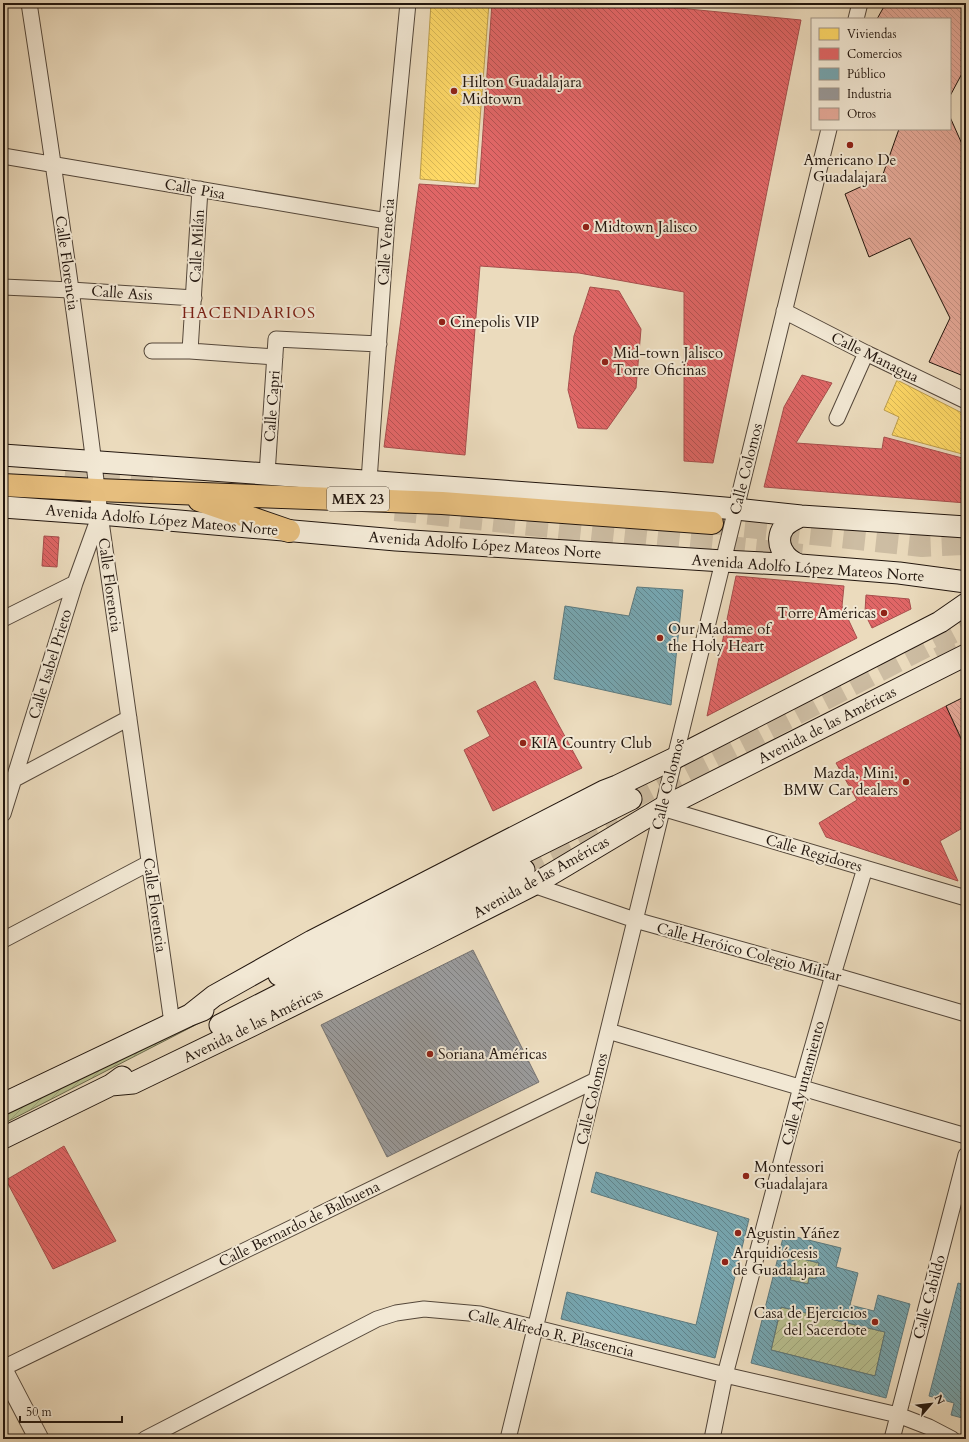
<svg xmlns="http://www.w3.org/2000/svg" width="969" height="1442" viewBox="0 0 969 1442" font-family="Cardo,serif">
<style>
.garden{fill:url(#garden-furrows);stroke:#6d6b4f}
.homes{fill:url(#homes-back-hatch);stroke:#bd9e4c}
.shops{fill:url(#shops-back-hatch);stroke:#a74e4c}
.public{fill:url(#public-back-hatch);stroke:#5d7a7f;fill-rule:evenodd}
.industry{fill:url(#industry-back-hatch);stroke:#75726f}
.building{fill:url(#building-back-hatch);stroke:#22160e}
.lines{fill:none;stroke-linecap:round;stroke-linejoin:round}
.secondary-tunnel{stroke:#cdbda3;stroke-width:21;stroke-dasharray:21 10;stroke-linecap:butt}
.primary-tunnel{stroke:#cdbda3;stroke-width:22;stroke-dasharray:22 11;stroke-linecap:butt}
.minor-casing{stroke:#54473a;stroke-width:17}
.tertiary-casing{stroke:#54473a;stroke-width:21}
.secondary-casing{stroke:#22160e;stroke-width:23}
.primary-casing{stroke:#22160e;stroke-width:24}
.minor{stroke:#f2e8d4;stroke-width:15}
.tertiary{stroke:#f2e8d4;stroke-width:19}
.secondary{stroke:#f2e8d4;stroke-width:21}
.primary{stroke:#e6be7e;stroke-width:22}
.poi-dot{fill:#8f2418;stroke:#f2e8d4;stroke-width:1.5}
.labels{text-anchor:middle;stroke-width:4;stroke-linejoin:round;paint-order:stroke}
.shield{fill:#f2e8d4;stroke:#605549;stroke-width:1}
.shield-label{font-size:14px;font-weight:bold;fill:#22160e}
.poi-label{font-size:15px;fill:#22160e;stroke:#f2e8d4;text-anchor:start}
.street-label{font-size:15px;fill:#22160e;stroke:#f2e8d4}
.neighbourhood-label{font-size:16px;letter-spacing:1px;fill:#7a1f14;stroke:#f2e8d4}
</style>
<defs>
<pattern id="garden-furrows" width="10" height="10" patternUnits="userSpaceOnUse"><rect width="10" height="10" fill="#b8c090"/><path d="M-1 1l2-2M0 10L10 0M9 11l2-2" fill="none" stroke="#9ea47b"/></pattern>
<pattern id="homes-back-hatch" width="6" height="6" patternUnits="userSpaceOnUse"><rect width="6" height="6" fill="#ffd966"/><path d="M-1 5l2 2M0 0l6 6M5-1l2 2" fill="none" stroke="#daba57"/></pattern>
<pattern id="shops-back-hatch" width="6" height="6" patternUnits="userSpaceOnUse"><rect width="6" height="6" fill="#e06666"/><path d="M-1 5l2 2M0 0l6 6M5-1l2 2" fill="none" stroke="#b55352"/></pattern>
<pattern id="public-back-hatch" width="6" height="6" patternUnits="userSpaceOnUse"><rect width="6" height="6" fill="#76a5af"/><path d="M-1 5l2 2M0 0l6 6M5-1l2 2" fill="none" stroke="#60858d"/></pattern>
<pattern id="industry-back-hatch" width="6" height="6" patternUnits="userSpaceOnUse"><rect width="6" height="6" fill="#999"/><path d="M-1 5l2 2M0 0l6 6M5-1l2 2" fill="none" stroke="#7c7c7b"/></pattern>
<pattern id="building-back-hatch" width="6" height="6" patternUnits="userSpaceOnUse"><rect width="6" height="6" fill="#e5a998"/><path d="M-1 5l2 2M0 0l6 6M5-1l2 2" fill="none" stroke="#c49182"/></pattern>
</defs>
<rect width="100%" height="100%" fill="#ebdbbd"/>
<filter id="stains"><feTurbulence type="fractalNoise" baseFrequency=".005" numOctaves="4"/><feColorMatrix values="0 0 0 0 .2 0 0 0 0 .09 0 0 0 0 .02 0 0 0 .5 -.17"/></filter>
<radialGradient id="worn" r=".72"><stop offset=".6" stop-color="#630" stop-opacity="0"/><stop offset="1" stop-color="#630" stop-opacity=".3"/></radialGradient>
<path class="garden" d="M206,1013l3,5 -206,106v-8z
M795,1257l24,6 -3,16 -7,-1 -1,6 -18,-4z
M781,1307l104,25 -10,44 -104,-26z"/>
<path class="homes" d="M431,3h58l-14,181 -55,-5z
M897,380l69,35v40l-74,-20 7,-18 -15,-7z"/>
<path class="shops" d="M492,3h135l174,17 -88,443 -29,-2v-169l-105,-19 -99,-7 -15,189 -81,-8 35,-263 60,4z
M590,287l29,4 22,38 -5,59 -29,41 -29,-1 -10,-38 6,-54z
M802,375l30,8 -36,60 86,6 2,-12 82,22v44l-202,-16 20,-80z
M44,536l15,1 -2,30 -15,-1z
M736,576l108,10 -2,20 15,32 -150,78z
M866,595l43,4 2,10 -39,19 -6,-12 -1,-5z
M535,681l47,87 -89,43 -29,-61 26,-14 -13,-25z
M946,706l20,45v75l-26,15 18,40 -132,-44 -7,-14 38,-23 -21,-37z
M64,1146l52,95 -63,28 -47,-89z"/>
<path class="public" d="M637,587l46,3 -12,115 -117,-26 11,-73 64,10z
M596,1172l153,47 -34,139 -154,-39 6,-27 129,33 22,-93 -127,-40z
M784,1234l57,14 -5,19 22,6 -8,32 24,6 4,-16 32,9 -24,94 -135,-35zM795,1257l24,6 -3,16 -7,-1 -1,6 -18,-4zM781,1307l104,25 -10,44 -104,-26z
M958,1283l8,2v134l-15,-4 3,-12 -25,-7z"/>
<path class="industry" d="M473,950l66,132 -152,75 -66,-132z"/>
<path class="building" d="M886,3h80v63l-16,30v-77h-73z
M950,117l16,36v224l-37,-15 21,-44 -40,-80 -41,19 -24,-63 37,-17 17,-48h51z
M966,696v53l-20,-43z"/>
<g class="lines">
<path class="secondary-tunnel" d="M938,658l28,-14
M631,799l115,-58 220,-115
M524,870l95,-46"/>
<path class="primary-tunnel" d="M65,473l91,10
M395,510l407,45
M712,523l210,23 44,-2"/>
<defs>
<path id="minor" d="M29,3c26,170 51,340 71,511l72,509
M856,19l4,-16
M3,156l384,65
M3,287l68,3 123,8
M784,311l82,42 100,48
M152,351h38l85,6
M190,351l10,-162
M837,418l29,-65
M267,474l9,-135 103,5
M369,481l18,-260 21,-218
M3,619l72,-36
M11,781l118,-63
M662,808l304,90
M3,814l72,-231 24,-66
M533,885l102,35 198,55 133,39
M3,940l146,-77
M608,1031l358,105
M3,1368l593,-288
M145,1439l232,-120 19,-6 28,-4 56,5 245,61 173,40 31,12 23,12
M508,1439c107,-437 214,-873 321,-1310
M712,1439l13,-64 76,-288 32,-112 32,-107
M892,1439l74,-284"/>
<path id="tertiary" d="M3,1370l36,69"/>
<path id="secondary" d="M3,455l664,48 69,6 65,7 165,11
M3,507l97,7 296,26 327,21 77,4 99,8 67,9
M800,565c-16,-5 -27,-23 -16,-38 4,-5 11,-8 17,-11
M279,975l352,-176
M190,1015l24,-19 98,-55 292,-150 13,-5 58,-28 265,-136 26,-18
M220,1025l304,-155
M111,1085l22,-2 120,-58 173,-86 107,-54 129,-77 304,-153
M3,1104l187,-89 13,-5
M3,1138l108,-53 11,-8"/>
<path id="primary" d="M3,485l94,5 345,13 270,20
M199,500l90,31"/>
</defs>
<use href="#minor" class="minor-casing"/>
<use href="#tertiary" class="tertiary-casing"/>
<use href="#secondary" class="secondary-casing"/>
<use href="#primary" class="primary-casing"/>
<use href="#minor" class="minor"/>
<use href="#tertiary" class="tertiary"/>
<use href="#secondary" class="secondary"/>
<use href="#primary" class="primary"/>
</g>
<g class="poi-dot">
<circle cx="454" cy="91" r="4"/>
<circle cx="850" cy="145" r="4"/>
<circle cx="586" cy="227" r="4"/>
<circle cx="442" cy="322" r="4"/>
<circle cx="605" cy="362" r="4"/>
<circle cx="884" cy="613" r="4"/>
<circle cx="660" cy="638" r="4"/>
<circle cx="523" cy="743" r="4"/>
<circle cx="906" cy="782" r="4"/>
<circle cx="430" cy="1054" r="4"/>
<circle cx="746" cy="1176" r="4"/>
<circle cx="738" cy="1233" r="4"/>
<circle cx="725" cy="1262" r="4"/>
<circle cx="875" cy="1322" r="4"/>
</g>
<g class="labels">
<rect class="shield" x="327" y="487" width="62" height="24" rx="3"/>
<g class="shield-label">
<text x="358" y="504">MEX 23</text>
</g>
<g class="poi-label">
<text x="462" y="87">Hilton Guadalajara<tspan x="462" dy="17">Midtown</tspan></text>
<text x="850" y="165" text-anchor="middle">Americano De<tspan x="850" dy="17">Guadalajara</tspan></text>
<text x="594" y="232">Midtown Jalisco</text>
<text x="450" y="327">Cinepolis VIP</text>
<text x="613" y="358">Mid-town Jalisco<tspan x="613" dy="17">Torre Oficinas</tspan></text>
<text x="876" y="618" text-anchor="end">Torre Américas</text>
<text x="668" y="634">Our Madame of<tspan x="668" dy="17">the Holy Heart</tspan></text>
<text x="531" y="748">KIA Country Club</text>
<text x="898" y="778" text-anchor="end">Mazda, Mini,<tspan x="898" dy="17">BMW Car dealers</tspan></text>
<text x="438" y="1059">Soriana Américas</text>
<text x="754" y="1172">Montessori<tspan x="754" dy="17">Guadalajara</tspan></text>
<text x="746" y="1238">Agustin Yáñez</text>
<text x="733" y="1258">Arquidiócesis<tspan x="733" dy="17">de Guadalajara</tspan></text>
<text x="867" y="1318" text-anchor="end">Casa de Ejercicios<tspan x="867" dy="17">del Sacerdote</tspan></text>
</g>
<g class="street-label">
<text transform="translate(195 189) rotate(10)" y="5">Calle Pisa</text>
<text transform="translate(386 242) rotate(-86)" y="5">Calle Venecia</text>
<text transform="translate(197 246) rotate(-87)" y="5">Calle Milán</text>
<text transform="translate(67 263) rotate(82)" y="5">Calle Florencia</text>
<text transform="translate(122 293) rotate(4)" y="5">Calle Asis</text>
<text transform="translate(875 357) rotate(26)" y="5">Calle Managua</text>
<text transform="translate(272 406) rotate(-86)" y="5">Calle Capri</text>
<text transform="translate(746 469) rotate(-76)" y="5">Calle Colomos</text>
<text transform="translate(162 520) rotate(5)" y="5">Avenida Adolfo López Mateos Norte</text>
<text transform="translate(485 545) rotate(4)" y="5">Avenida Adolfo López Mateos Norte</text>
<text transform="translate(808 568) rotate(4)" y="5">Avenida Adolfo López Mateos Norte</text>
<text transform="translate(110 585) rotate(82)" y="5">Calle Florencia</text>
<text transform="translate(50 664) rotate(-73)" y="5">Calle Isabel Prieto</text>
<text transform="translate(827 725) rotate(-27)" y="5">Avenida de las Américas</text>
<text transform="translate(668 784) rotate(-76)" y="5">Calle Colomos</text>
<text transform="translate(814 853) rotate(16)" y="5">Calle Regidores</text>
<text transform="translate(541 877) rotate(-29)" y="5">Avenida de las Américas</text>
<text transform="translate(155 905) rotate(82)" y="5">Calle Florencia</text>
<text transform="translate(749 952) rotate(15)" y="5">Calle Heróico Colegio Militar</text>
<text transform="translate(253 1025) rotate(-26)" y="5">Avenida de las Américas</text>
<text transform="translate(803 1083) rotate(-75)" y="5">Calle Ayuntamiento</text>
<text transform="translate(592 1099) rotate(-77)" y="5">Calle Colomos</text>
<text transform="translate(299 1224) rotate(-26)" y="5">Calle Bernardo de Balbuena</text>
<text transform="translate(929 1297) rotate(-75)" y="5">Calle Cabildo</text>
<text transform="translate(551 1333) rotate(13)" y="5">Calle Alfredo R. Plascencia</text>
</g>
<g class="neighbourhood-label">
<text x="249" y="318">HACENDARIOS</text>
</g>
</g>
<rect width="969" height="1442" fill="none" stroke="#ebdbbd" stroke-width="16"/>
<rect x="4" y="4" width="961" height="1434" fill="none" stroke="#22160e" stroke-width="2"/>
<rect x="8" y="8" width="953" height="1426" fill="none" stroke="#22160e"/>
<rect x="811" y="18" width="140" height="112" fill="#f2e8d4" stroke="#9f9485"/>
<rect x="819" y="28" width="20" height="12" fill="#ffd966" stroke="#9f9485"/>
<text x="847" y="38" font-size="12" fill="#22160e">Viviendas</text>
<rect x="819" y="48" width="20" height="12" fill="#e06666" stroke="#9f9485"/>
<text x="847" y="58" font-size="12" fill="#22160e">Comercios</text>
<rect x="819" y="68" width="20" height="12" fill="#76a5af" stroke="#9f9485"/>
<text x="847" y="78" font-size="12" fill="#22160e">Público</text>
<rect x="819" y="88" width="20" height="12" fill="#999999" stroke="#9f9485"/>
<text x="847" y="98" font-size="12" fill="#22160e">Industria</text>
<rect x="819" y="108" width="20" height="12" fill="#e5a998" stroke="#9f9485"/>
<text x="847" y="118" font-size="12" fill="#22160e">Otros</text>
<g transform="translate(931 1404) rotate(62)" stroke="#f2e8d4" stroke-width="3" paint-order="stroke">
<path d="M0-3L7 15L0 10L-7 15Z" fill="#22160e"/>
<text y="-6" font-size="11" font-weight="bold" text-anchor="middle" fill="#22160e">N</text>
</g>
<path d="M20 1416v6h102v-6" fill="none" stroke="#22160e" stroke-width="2"/>
<text x="26" y="1416" font-size="12" fill="#22160e" stroke="#f2e8d4" stroke-width="3" paint-order="stroke">50 m</text>
<rect width="100%" height="100%" filter="url(#stains)"/>
<rect width="100%" height="100%" fill="url(#worn)"/>
</svg>
